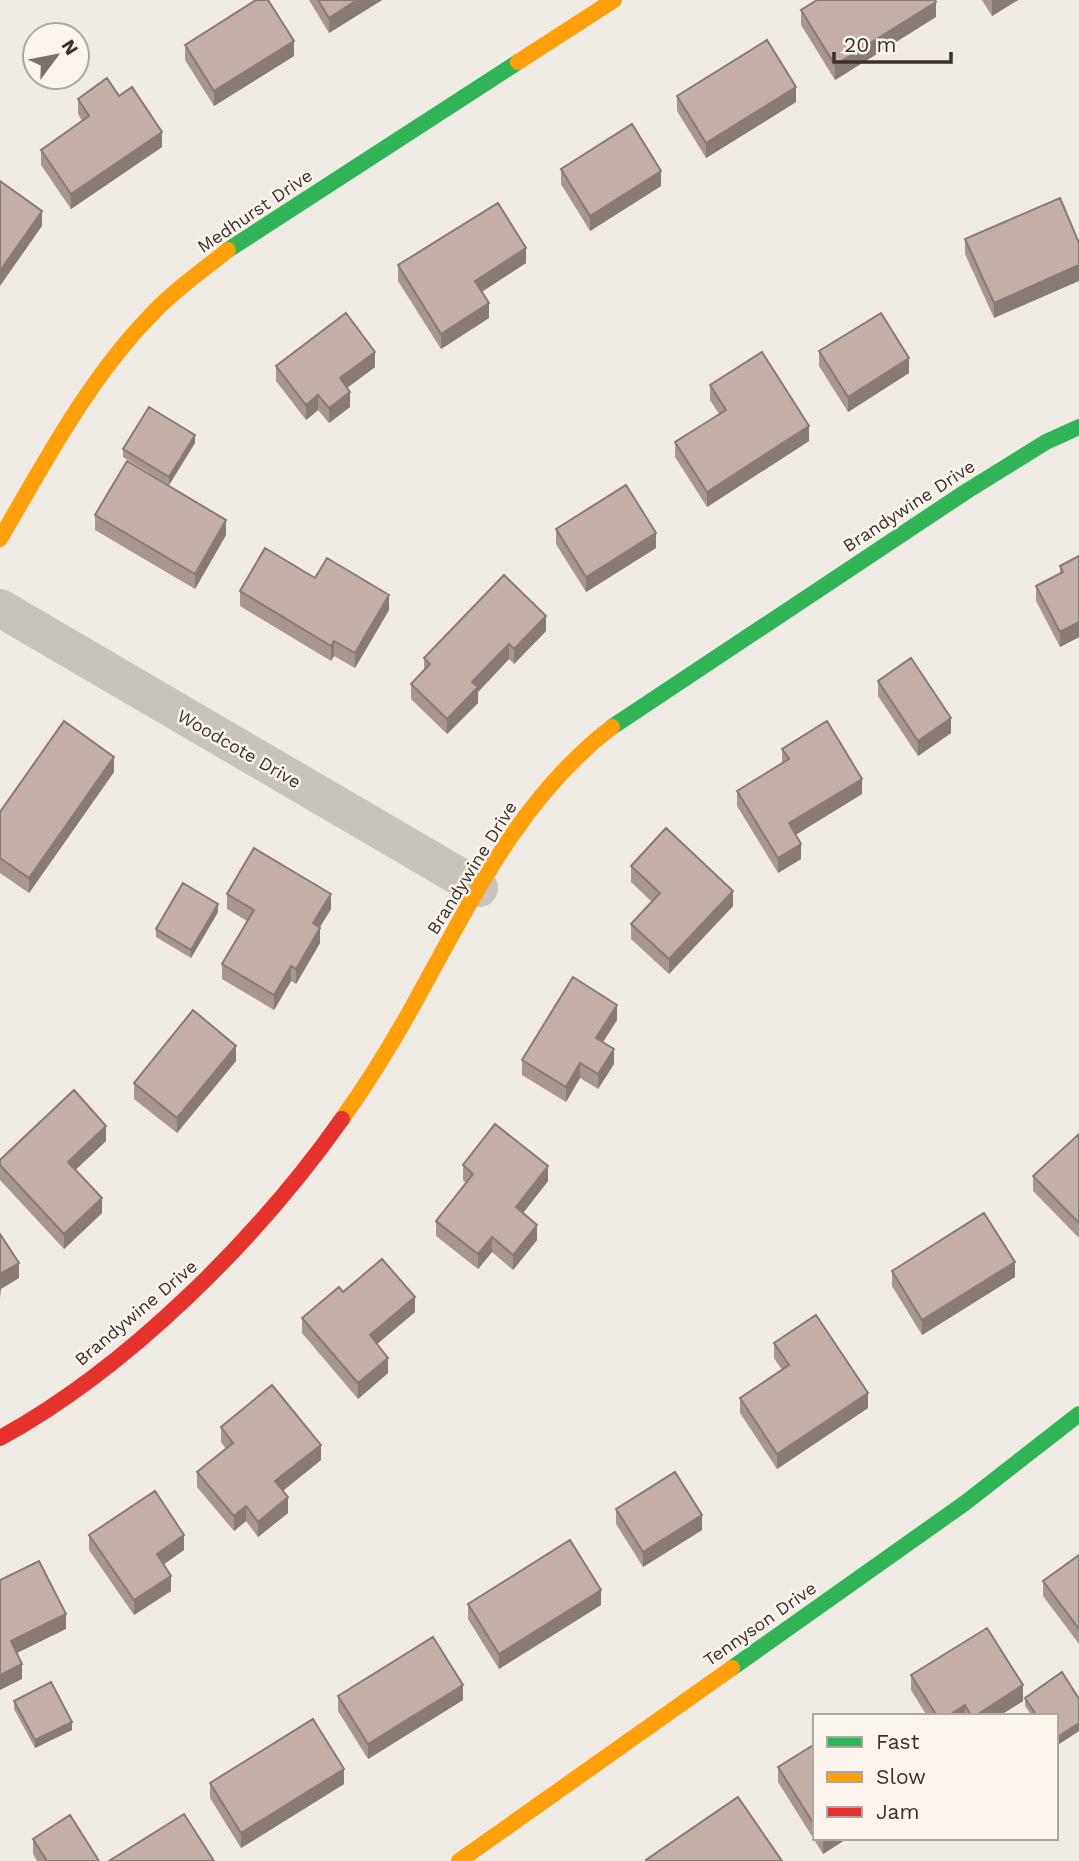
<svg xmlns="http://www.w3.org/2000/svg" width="1079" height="1861" viewBox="0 0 1079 1861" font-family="'Work Sans',sans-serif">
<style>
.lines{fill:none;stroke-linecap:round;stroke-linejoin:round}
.street{stroke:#c9c3be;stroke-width:38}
.fast{stroke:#30b455;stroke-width:16}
.slow{stroke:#ff9f0a;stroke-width:16}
.jam{stroke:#e5322d;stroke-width:16}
.wall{fill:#a89690}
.shaded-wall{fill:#887a75}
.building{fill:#c3afa7;stroke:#887a75;stroke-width:2}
.labels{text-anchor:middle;stroke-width:5;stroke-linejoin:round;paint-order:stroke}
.street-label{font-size:18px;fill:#3b302b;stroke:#fbf5ee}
</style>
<rect width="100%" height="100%" fill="#f0ebe5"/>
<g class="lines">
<path class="street" d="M0,608l479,280"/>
<path class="fast" d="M228,250l290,-188
M612,727l355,-236 79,-49 33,-15
M732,1668l233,-165 114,-89"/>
<path class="slow" d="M518,62l96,-62
M0,539c45,-77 88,-159 150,-223 23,-25 52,-45 78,-66
M342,1119c27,-38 51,-77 73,-117 55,-99 105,-205 197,-275
M459,1861l273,-193"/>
<path class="jam" d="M0,1438c128,-70 258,-200 342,-319"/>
</g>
<path class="wall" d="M309,0h73l-53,33z
M982,0h36l-26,16z
M801,10l135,7 -101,63 -34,-55z
M185,45l109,11 -80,50 -29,-46z
M119,96l43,51 -91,62 -30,-44v-15l41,-29 -4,-7v-15z
M677,96l119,6 -90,56 -29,-47z
M561,169l100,17 -71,45 -29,-47z
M1060,198l-66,120 -29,-64v-15z
M526,263l-44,29 7,26 -48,31 -43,-68v-16z
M819,351l90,22 -61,39 -29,-46z
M276,366l99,1 -28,21 3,19 -21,16 -11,-13 -12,10 -30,-39z
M710,385l99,56 -102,66 -32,-50v-15l44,-28 -9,-14z
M195,443l-26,42 -46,-28v-8z
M95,515l131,20 -31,54 -100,-59z
M556,529l100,19 -70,44 -30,-48z
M1079,556v81l-19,10 -24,-46v-15l24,-12v-8z
M315,578l74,32 -34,58 -21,-12 -3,5 -91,-55v-15z
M546,631l-32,33 -5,-5 -31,33v11l-31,31 -36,-35v-15l13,-14v-12z
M878,681l73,52 -33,23 -40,-60z
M782,749l80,45 -66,40 5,25 -23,14 -41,-67v-15l45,-28z
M114,772l-85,121 -29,-20v-61z
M631,866l102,40 -64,68 -38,-35v-15l21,-22 -21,-20z
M227,894l104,15 -11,18v16l-24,41 -5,-3 -17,29 -52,-31v-15l25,-43 -20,-12z
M218,912l-27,46 -35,-21v-8z
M617,1020l-14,22 11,22 -16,25 -18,-11 -14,24 -44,-27v-15z
M236,1061l-59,72 -43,-34v-16z
M1079,1134v104l-46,-47v-15z
M106,1141l-31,29 27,43 -38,36 -64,-69v-20z
M463,1165l85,16 -25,32 14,27 -24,30 -21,-18 -14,17 -42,-33v-15l30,-38 -3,-3z
M892,1271l123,6 -93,58 -30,-49z
M343,1292l72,20 -38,32 11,29 -30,26 -56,-66v-15z
M774,1343l94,65 -91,61 -37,-56v-15l42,-28 -8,-12z
M221,1427l100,33 -38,31 5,22 -30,24 -12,-16 -12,10 -37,-44v-15l29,-23 -5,-7z
M616,1509l86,21 -59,37 -27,-43z
M89,1535l95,15 -20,14 7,27 -37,24 -45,-65z
M1079,1555v89l-36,-48v-15z
M468,1604l133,1 -102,64 -31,-50z
M911,1675l112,26 -24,15h-72l-16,-26z
M338,1696l125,4 -95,59 -30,-48z
M1025,1698l54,1v32l-23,15v-30h-24l-7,-10z
M14,1701l58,29 -37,18 -21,-39z
M815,1744v94h33l-25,16 -45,-72v-15z
M210,1783l134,1 -103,64 -31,-50z
M33,1839l66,22h-62l-4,-7z"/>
<path class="shaded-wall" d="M357,0h25l-53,33v-15z
M993,0h25l-26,16v-15z
M936,2v15l-101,63v-15z
M294,41v15l-80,50v-15z
M796,87v15l-90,56v-15z
M162,132v15l-91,62v-15z
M661,171v15l-71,45v-15z
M42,211v15l-42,60v-15z
M526,248v15l-51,33v-15z
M1079,265v16l-85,37v-15z
M489,303v15l-48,31v-15z
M375,352v15l-35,26v-15z
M909,358v15l-61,39v-15z
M350,392v15l-21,16v-15z
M318,395v15l-12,10v-15z
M809,426v15l-102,66v-15z
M195,435v8l-26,42v-8z
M226,520v15l-31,54v-15z
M656,533v15l-70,44v-15z
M389,595v15l-34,58v-15z
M546,616v15l-32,33v-15z
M1079,622v15l-19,10v-15z
M334,641v15l-3,5v-15z
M509,644v15l-31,33v11l-31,31v-15l25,-37z
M951,718v15l-33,23v-15z
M114,757v15l-85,121v-15z
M862,779v15l-73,45v-16z
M801,844v15l-23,14v-15z
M733,891v15l-64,68v-15z
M331,894v15l-18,29v-15z
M218,904v8l-27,46v-8z
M320,928v15l-24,41v-15z
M291,966v15l-17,29v-15z
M617,1005v15l-21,33v-15z
M236,1046v15l-59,72v-15z
M614,1049v15l-16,25v-15z
M580,1063v15l-14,24v-15z
M106,1126v15l-38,36v-15z
M548,1166v15l-32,41v-15z
M102,1198v15l-38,36v-15z
M537,1225v15l-24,30v-15z
M492,1237v15l-14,17v-15z
M1015,1262v15l-93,58v-15z
M19,1263v15l-18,11 -1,9v-24z
M415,1297v15l-45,38v-15z
M388,1358v15l-30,26v-16z
M868,1393v15l-91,61v-15z
M321,1445v15l-46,37v-16z
M288,1497v16l-30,24v-15z
M246,1506v15l-12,10v-15z
M702,1515v15l-59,37v-15z
M184,1535v15l-27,19v-15z
M171,1576v15l-37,24v-15z
M601,1590v15l-102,64v-15z
M66,1614v15l-55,27v-15z
M22,1664v15l-22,11v-15z
M463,1685v15l-95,59v-15z
M1023,1685v16l-24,15h-24z
M965,1705v11h-17z
M72,1722v8l-37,18v-8z
M1079,1723v8l-23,15v-8z
M344,1769v15l-103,64v-15z
M823,1838h25l-25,16z"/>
<path class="building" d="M256,0h12l26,41 -80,50 -29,-46z
M318,0h39l-28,18z
M817,0h118l1,2 -101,63 -34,-55z
M767,40l29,47 -90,56 -29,-47z
M107,78l12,18 13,-9 30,45 -91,62 -30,-44 48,-34 -11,-17z
M632,124l29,47 -71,45 -29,-47z
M0,181l42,30 -42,60z
M1060,198l19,45v22l-85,38 -29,-64z
M498,203l28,45 -51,33 14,22 -48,31 -43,-69z
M346,313l29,39 -35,26 10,14 -21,16 -11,-13 -12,10 -30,-39z
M881,313l28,45 -61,39 -29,-46z
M762,352l47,74 -102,66 -32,-50 51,-32 -16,-25z
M149,407l46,28 -26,42 -46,-28z
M127,461l99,59 -31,54 -100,-59z
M626,485l30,48 -70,44 -30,-48z
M265,548l50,30 12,-20 62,37 -34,58 -21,-12 -3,5 -91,-55z
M1079,556v66l-19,10 -24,-46 27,-14 -3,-6z
M504,575l42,41 -32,33 -5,-5 -37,38 6,5 -31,32 -36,-35 19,-20 -6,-6z
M911,658l40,60 -33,23 -40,-60z
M64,721l50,36 -85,121 -29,-20v-46z
M827,721l35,58 -73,44 12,21 -23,14 -41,-67 52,-32 -7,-10z
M666,828l67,63 -64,68 -38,-35 29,-31 -29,-27z
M254,848l77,46 -18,29 7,5 -24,41 -5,-3 -17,29 -52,-31 32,-54 -27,-16z
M183,883l35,21 -27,46 -35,-21z
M573,977l44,28 -21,33 18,11 -16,25 -18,-11 -14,24 -44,-27z
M193,1010l43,36 -59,72 -43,-35z
M74,1090l32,36 -38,36 34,36 -38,36 -64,-69v-5z
M495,1124l53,42 -32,41 21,18 -24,30 -21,-18 -14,17 -42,-33 37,-47 -10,-9z
M1079,1134v89l-46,-47z
M984,1213l31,49 -93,58 -30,-49z
M0,1234l19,29 -19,11z
M382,1259l33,38 -45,38 18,23 -30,25 -56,-65 37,-31 4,5z
M816,1315l52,78 -91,61 -37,-56 49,-33 -15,-22z
M272,1385l49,60 -46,36 13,16 -30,25 -12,-16 -12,10 -37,-44 36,-29 -12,-16z
M675,1472l27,43 -59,37 -27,-43z
M155,1491l29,44 -27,19 14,22 -37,24 -45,-65z
M570,1540l31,50 -102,64 -31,-50z
M1079,1555v74l-36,-48z
M39,1561l27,53 -55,27 11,23 -22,11v-95z
M987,1628l36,57 -48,31h-4l-6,-11 -17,11h-11l-26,-41z
M433,1637l30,48 -95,59 -30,-48z
M1062,1672l17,27v24l-23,15v-22h-19l-12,-18z
M51,1682l21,40 -37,18 -21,-39z
M313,1719l31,50 -103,64 -31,-50z
M815,1744v82l-37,-59z
M738,1797l44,64h-135l-1,-1z
M184,1814l30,47h-105z
M70,1815l29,46h-52l-14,-22z"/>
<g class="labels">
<g class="street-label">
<text transform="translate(255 211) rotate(-34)" y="6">Medhurst Drive</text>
<text transform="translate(909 506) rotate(-33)" y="6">Brandywine Drive</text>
<text transform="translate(239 749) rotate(30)" y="6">Woodcote Drive</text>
<text transform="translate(472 868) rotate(-58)" y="6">Brandywine Drive</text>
<text transform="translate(136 1313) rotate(-40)" y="6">Brandywine Drive</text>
<text transform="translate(760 1624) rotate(-35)" y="6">Tennyson Drive</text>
</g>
</g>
<rect x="813" y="1714" width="245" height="126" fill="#fbf5ee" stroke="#aea6a0" stroke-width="2"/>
<rect x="827" y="1737" width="35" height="10" fill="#30b455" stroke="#aea6a0" stroke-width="2"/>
<text x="876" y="1749" font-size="21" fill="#3b302b">Fast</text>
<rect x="827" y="1772" width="35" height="10" fill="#ff9f0a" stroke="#aea6a0" stroke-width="2"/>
<text x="876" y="1784" font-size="21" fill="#3b302b">Slow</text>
<rect x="827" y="1807" width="35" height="10" fill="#e5322d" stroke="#aea6a0" stroke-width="2"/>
<text x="876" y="1819" font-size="21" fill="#3b302b">Jam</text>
<g transform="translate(56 56) rotate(58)"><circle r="33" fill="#fbf5ee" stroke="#aea6a0" stroke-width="2"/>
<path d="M0-5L12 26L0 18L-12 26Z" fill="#7a716c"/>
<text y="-10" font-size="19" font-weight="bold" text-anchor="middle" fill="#3b302b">N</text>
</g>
<path d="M834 52v10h117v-10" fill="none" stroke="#3b302b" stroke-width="3.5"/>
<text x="844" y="52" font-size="21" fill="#3b302b" stroke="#fbf5ee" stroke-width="5" paint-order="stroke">20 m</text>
</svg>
